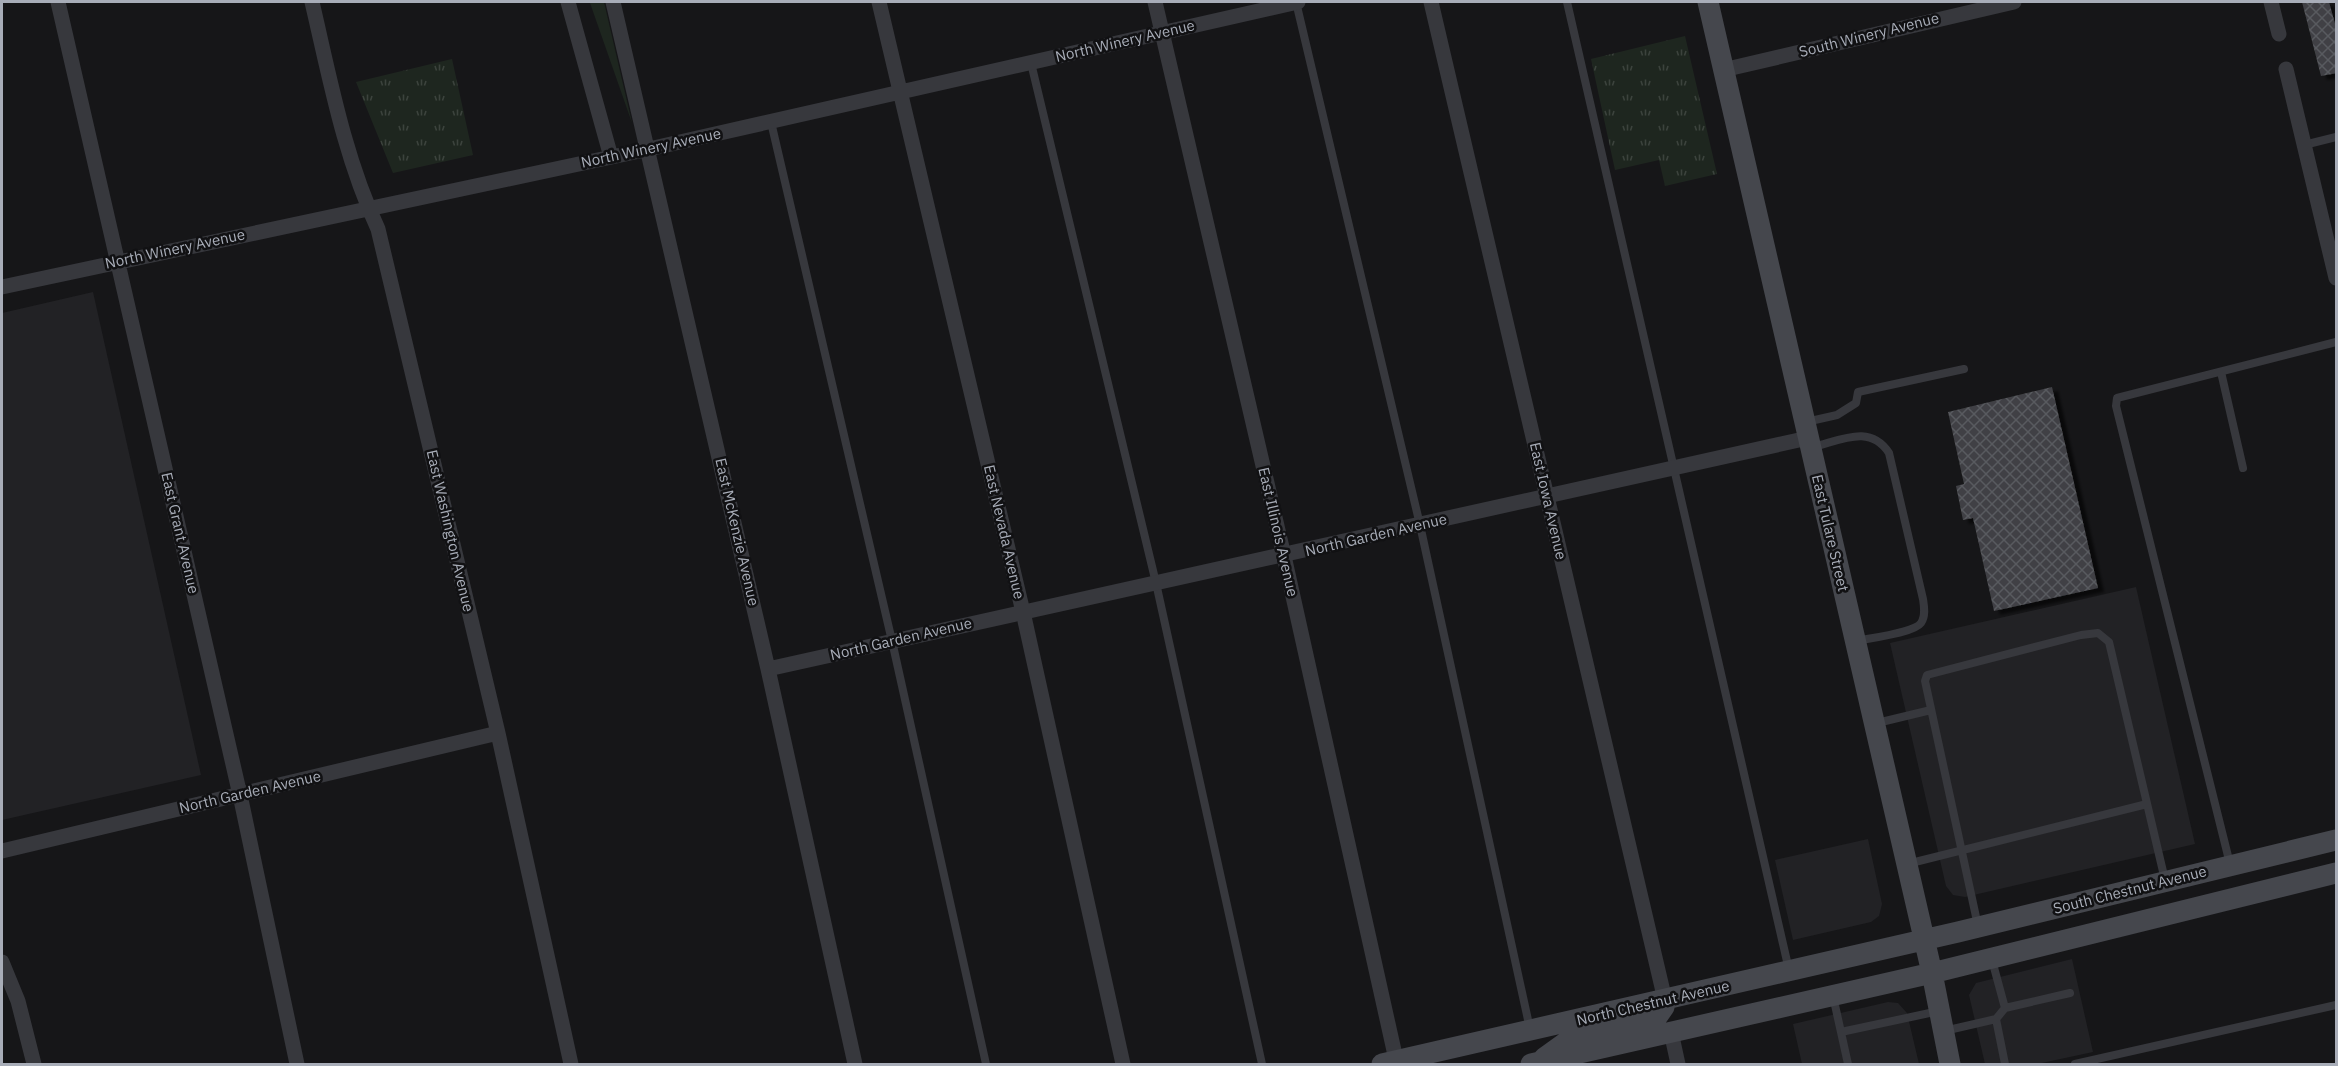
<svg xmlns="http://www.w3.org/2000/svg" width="2338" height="1066" viewBox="0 0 2338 1066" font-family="'IBM Plex Sans',sans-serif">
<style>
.built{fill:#222225}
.grass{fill:url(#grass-tufts)}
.green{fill:#1e261f}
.building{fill:url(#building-cross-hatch);filter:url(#shadow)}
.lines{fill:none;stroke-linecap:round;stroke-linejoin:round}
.lane{stroke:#37383d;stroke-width:8}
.street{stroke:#37383d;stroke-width:15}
.secondary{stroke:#45474d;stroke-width:21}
.labels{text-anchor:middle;stroke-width:5;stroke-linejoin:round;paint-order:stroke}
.street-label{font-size:15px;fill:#a8adb8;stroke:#111113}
</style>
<defs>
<pattern id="grass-tufts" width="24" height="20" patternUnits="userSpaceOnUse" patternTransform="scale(1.5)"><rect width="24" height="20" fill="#1e261f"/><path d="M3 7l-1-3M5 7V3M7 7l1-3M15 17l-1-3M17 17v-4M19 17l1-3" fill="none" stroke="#3c433d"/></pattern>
<pattern id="building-cross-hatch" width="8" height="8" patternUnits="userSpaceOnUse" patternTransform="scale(1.5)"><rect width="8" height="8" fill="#404145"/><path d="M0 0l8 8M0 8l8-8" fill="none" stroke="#595a5e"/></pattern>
<filter id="shadow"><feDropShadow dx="6" dy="4" stdDeviation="1.5" flood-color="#0009"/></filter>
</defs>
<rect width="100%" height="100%" fill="#161618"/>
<path class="built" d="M93,292l108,483 -199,45v-507z
M2136,587l59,257 -230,53 -12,-2 -7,-9 -56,-243z
M1868,839l14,65 -3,12 -8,6 -78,18 -18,-80z
M2072,959l21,93 -56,12h-52l-16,-69 7,-12z
M1888,1002l10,1 9,10 12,51h-117l-9,-40z"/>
<path class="grass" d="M1685,36l32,138 -52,12 -6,-26 -44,10 -24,-111z
M452,59l21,96 -80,18 -37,-91z"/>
<path class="green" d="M590,2h14l28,121 -42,-120z"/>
<path class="building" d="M2302,2h27l8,29v42l-16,3z
M2052,387l46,201 -104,23 -21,-93 -10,2 -7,-34 8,-2 -16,-72z"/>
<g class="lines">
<path class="lane" d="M1296,2l124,523 110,504
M1567,2l222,968
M1031,63l125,520 106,481
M771,122l121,519 94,423
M2304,145l32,-8
M2221,372l22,96
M1806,422l31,-7 19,-12 2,-11 106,-23
M1813,447c29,-7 57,-23 76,6l34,146c1,7 3,17 -2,24 -7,10 -51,15 -65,18
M1877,723l54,-13
M1907,864l240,-60
M2230,864l-114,-458 1,-8 219,-56
M1978,926l-53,-245 2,-6 154,-40 17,-2 11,9 56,238
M1992,960l13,48
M1833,996l15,68
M1944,1031l52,-12
M1841,1032l98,-21
M2005,1064l-9,-45 9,-11 65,-15
M2075,1064l261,-59"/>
<path class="street" d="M58,2l182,793 57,269
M312,2c18,77 32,154 66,227l120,504 73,331
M568,2l43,155
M613,2l155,667 87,395
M879,2l144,610 100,452
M1155,2l129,554 113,508
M1431,2l234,998
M2271,2l8,32
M2286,69l50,209
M1723,70l291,-68
M2,287l647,-138 649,-147
M768,669l1040,-231
M2,851l496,-118
M2,962l16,39 16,63
M1671,1032l7,32"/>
<path class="secondary" d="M1708,2l224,971 18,91
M1544,1058l25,-18 88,-23 7,-10 1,-7
M1382,1064l576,-132 378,-92
M1531,1064l401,-91 404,-100"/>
</g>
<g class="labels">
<g class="street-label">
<text transform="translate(1869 35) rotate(-14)" y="5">South Winery Avenue</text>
<text transform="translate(1125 41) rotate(-13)" y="5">North Winery Avenue</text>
<text transform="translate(651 148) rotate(-12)" y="5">North Winery Avenue</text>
<text transform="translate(175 249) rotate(-12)" y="5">North Winery Avenue</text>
<text transform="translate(1548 501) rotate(77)" y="5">East Iowa Avenue</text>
<text transform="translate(450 531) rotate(77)" y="5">East Washington Avenue</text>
<text transform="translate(737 532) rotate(77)" y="5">East McKenzie Avenue</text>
<text transform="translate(1004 532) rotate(77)" y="5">East Nevada Avenue</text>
<text transform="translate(1278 532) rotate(77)" y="5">East Illinois Avenue</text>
<text transform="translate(180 533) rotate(77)" y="5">East Grant Avenue</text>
<text transform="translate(1830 533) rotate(77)" y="5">East Tulare Street</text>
<text transform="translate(1376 535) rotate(-13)" y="5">North Garden Avenue</text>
<text transform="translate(901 639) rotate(-13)" y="5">North Garden Avenue</text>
<text transform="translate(250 792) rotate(-13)" y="5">North Garden Avenue</text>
<text transform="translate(2130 890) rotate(-14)" y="5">South Chestnut Avenue</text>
<text transform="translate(1653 1003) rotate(-13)" y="5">North Chestnut Avenue</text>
</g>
</g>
<rect width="2338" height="1066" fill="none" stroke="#a8adb8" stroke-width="6"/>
</svg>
